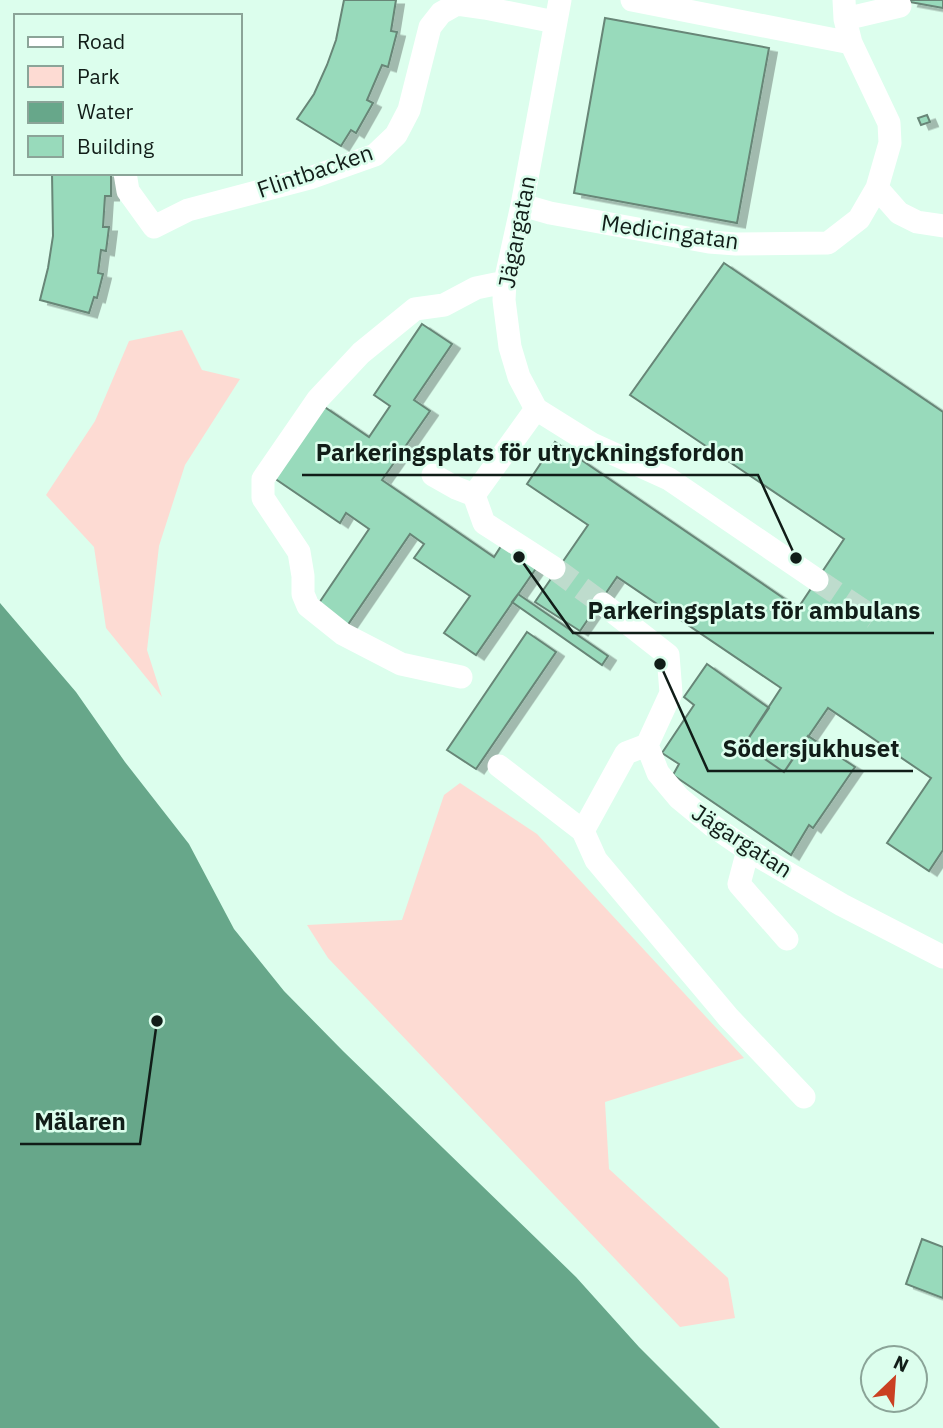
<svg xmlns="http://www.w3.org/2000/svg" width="943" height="1428" viewBox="0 0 943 1428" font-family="'IBM Plex Sans',sans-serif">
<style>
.green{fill:#fddbd3}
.water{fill:#67a78a}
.building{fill:#98dabb;stroke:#678677;stroke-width:2;filter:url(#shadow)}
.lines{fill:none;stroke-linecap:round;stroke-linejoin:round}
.minor-tunnel{stroke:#bedccd;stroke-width:23;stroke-dasharray:23 11;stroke-linecap:butt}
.minor{stroke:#fff;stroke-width:23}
.labels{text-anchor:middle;stroke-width:5;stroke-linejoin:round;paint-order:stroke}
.street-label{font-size:23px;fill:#111d18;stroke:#dcfeed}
.leader{fill:none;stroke:#111d18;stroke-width:2.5}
.callout-dot{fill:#111d18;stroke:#dcfeed;stroke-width:2.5}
.callout-label{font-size:24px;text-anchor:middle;font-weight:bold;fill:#111d18;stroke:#dcfeed;stroke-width:5;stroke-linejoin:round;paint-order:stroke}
</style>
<defs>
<filter id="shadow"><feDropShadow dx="8" dy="4.5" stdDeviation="0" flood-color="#0004"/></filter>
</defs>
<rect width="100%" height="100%" fill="#dcfeed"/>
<path class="green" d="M182,330l20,40 38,9 -55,86 -26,81 -12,104 15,47 -56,-69 -12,-81 -48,-52 49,-74 34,-80z
M460,783l77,51 207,224 -139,44 4,67 119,109 7,40 -55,9 -352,-369 -21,-33 95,-5 42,-125z"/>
<path class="water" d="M0,603l76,89 49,70 64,82 45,85 50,62 59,60 233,226 63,70 81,81h-720z"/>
<path class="building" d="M344,0h52l-5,31 6,1 -9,35 -6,-2 -15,35 6,3 -17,30 -5,-3 -10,16 -44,-27 17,-25 13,-29 9,-25z
M911,0h32v8l-33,-6z
M605,18l164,30 -32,175 -163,-30z
M927,115l3,7 -9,3 -3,-7z
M52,173h59v23h-6l-2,31h6l-3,24 -5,-1 -3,23 5,1 -6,24 -3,-1 -5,16 -49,-13 8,-32 5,-32z
M724,263l219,149v438l-14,21 -42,-28 44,-65 -103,-70 -44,64 -40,-27 37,-57 -164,-111 -37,54 -45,-29 53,-77 -61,-41 28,-42 243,166 46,-69 -214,-144z
M422,324l30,20 -38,56 16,11 -48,69 112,77 9,-14 34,24 -61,88 -32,-22 26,-37 -56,-38 10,-14 -14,-10 -63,92 -30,-20 52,-77 -23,-16 -6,10 -66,-45 49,-72 46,31 21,-31 -16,-11z
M518,594l90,62 -6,9 -90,-63z
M527,632l29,20 -80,117 -29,-19z
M707,664l62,44 -25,37 40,27 24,-36 47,31 -42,61 -4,-3 -18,30 -118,-80 6,-11 -17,-11 32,-48 -10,-8z
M922,1239l21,8v51l-37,-14z"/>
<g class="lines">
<path class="minor-tunnel" d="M554,568l49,36
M817,580l57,38"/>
<path class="minor" d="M632,0l219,43
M845,19l55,-13
M125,173l3,18 26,36 34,-17 122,-32 65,-23 21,-20 13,-25 21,-83 11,-14 16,-9 28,4 70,14
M877,188l22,25 18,9 26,4
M522,205l28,8 159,29 27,2 92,-1 31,-24 18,-31 13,-45 -1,-20 -38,-80 -6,-24 -1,-19
M536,409l56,35 77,35 148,101
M433,475l23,13 18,7
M554,568l-70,-45 -10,-28 62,-86 -17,-32 -9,-30 -6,-47 1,-18 17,-77 38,-205
M603,604l65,51 3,38 -24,52 11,28 21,25 34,28 35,24 94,55 101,52
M461,677l-60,-13 -58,-30 -35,-28 -5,-12v-18l-4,-24 -36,-54v-19l55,-80 43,-46 54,-44 29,-4 32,-17 29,-6
M647,745l-21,8 -43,78 13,29 132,157 76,80
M499,766l84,65
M748,850l-9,34 48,55"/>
</g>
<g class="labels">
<g class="street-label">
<text transform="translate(315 171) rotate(-19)" y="8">Flintbacken</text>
<text transform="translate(517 232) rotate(-79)" y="8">Jägargatan</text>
<text transform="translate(670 232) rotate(8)" y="8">Medicingatan</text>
<text transform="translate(742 841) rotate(33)" y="8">Jägargatan</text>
</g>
</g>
<path class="leader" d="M796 558L758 475H302M519 557L573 633H934M660 664L708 771H913M157 1021L140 1144H20"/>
<g class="callout-dot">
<circle cx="796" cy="558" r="7"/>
<circle cx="519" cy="557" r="7"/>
<circle cx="660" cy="664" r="7"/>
<circle cx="157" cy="1021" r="7"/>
</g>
<g class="callout-label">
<text x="530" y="461">Parkeringsplats för utryckningsfordon</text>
<text x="754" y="619">Parkeringsplats för ambulans</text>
<text x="811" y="757">Södersjukhuset</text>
<text x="80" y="1130">Mälaren</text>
</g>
<rect x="14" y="14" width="228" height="161" fill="#dcfeed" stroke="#8ba498" stroke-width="2"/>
<rect x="28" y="37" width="35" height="10" fill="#ffffff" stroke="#8ba498" stroke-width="2"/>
<text x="77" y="49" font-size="21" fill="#111d18">Road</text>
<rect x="28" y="66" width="35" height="21" fill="#fddbd3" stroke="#8ba498" stroke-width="2"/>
<text x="77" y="84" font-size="21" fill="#111d18">Park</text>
<rect x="28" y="102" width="35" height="21" fill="#67a78a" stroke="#8ba498" stroke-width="2"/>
<text x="77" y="119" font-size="21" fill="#111d18">Water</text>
<rect x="28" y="136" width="35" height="21" fill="#98dabb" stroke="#8ba498" stroke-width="2"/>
<text x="77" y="154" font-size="21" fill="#111d18">Building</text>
<g transform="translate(894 1379) rotate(25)"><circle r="33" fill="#dcfeed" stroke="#8ba498" stroke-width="2"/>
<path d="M0-5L12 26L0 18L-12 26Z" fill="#ca4022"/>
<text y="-10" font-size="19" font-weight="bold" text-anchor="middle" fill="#111d18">N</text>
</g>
</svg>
